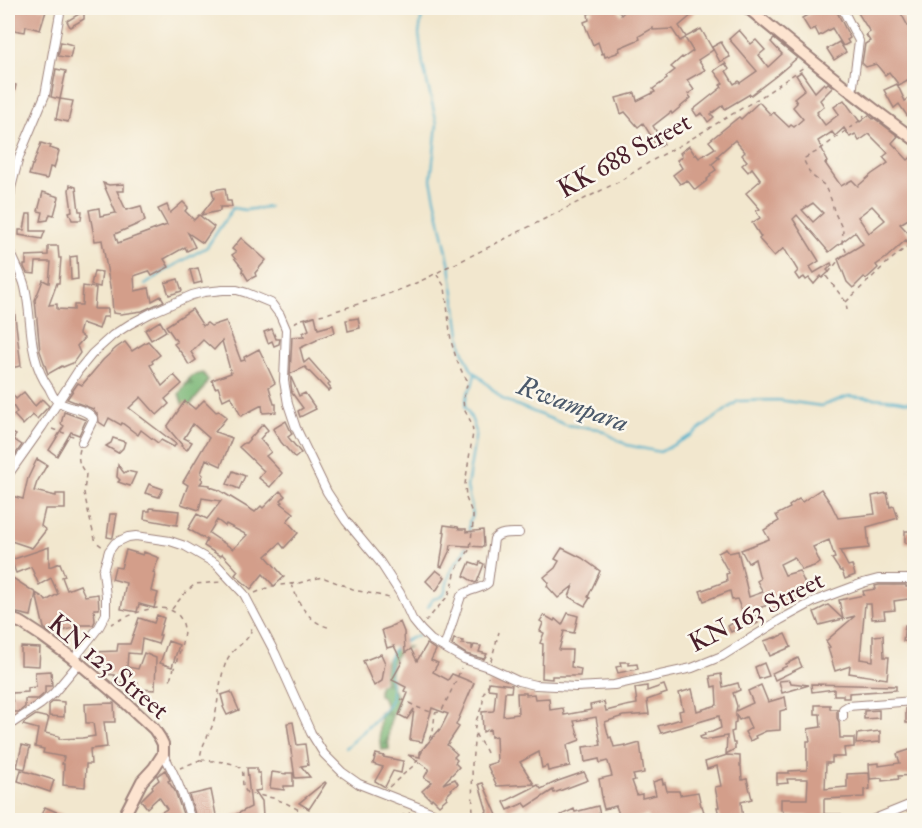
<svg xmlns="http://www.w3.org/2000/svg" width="922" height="828" viewBox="0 0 922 828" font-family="'IM FELL Double Pica',serif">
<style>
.forest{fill:url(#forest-firs);stroke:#616a50;stroke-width:1.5}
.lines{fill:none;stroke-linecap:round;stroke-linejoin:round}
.stream{stroke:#4cafcb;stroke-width:2}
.building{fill:#d39e8a;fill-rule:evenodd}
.street-casing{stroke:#9e837c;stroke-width:10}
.secondary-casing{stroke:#9e837c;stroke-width:14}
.path{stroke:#9e837c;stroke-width:1.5;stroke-dasharray:4.5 4.5;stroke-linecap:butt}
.street{stroke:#fff;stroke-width:8}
.secondary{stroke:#fde4d0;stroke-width:10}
.labels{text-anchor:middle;stroke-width:5;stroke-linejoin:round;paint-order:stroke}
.street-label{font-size:26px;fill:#4a1f2b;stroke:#fbf7ec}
.water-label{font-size:27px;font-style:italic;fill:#4b596b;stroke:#fbf7ec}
</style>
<defs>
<pattern id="forest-firs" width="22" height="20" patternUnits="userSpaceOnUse" patternTransform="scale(1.5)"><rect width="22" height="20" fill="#78b574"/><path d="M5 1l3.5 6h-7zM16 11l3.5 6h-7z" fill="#64935f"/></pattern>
</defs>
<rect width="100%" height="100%" fill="#fbf7ec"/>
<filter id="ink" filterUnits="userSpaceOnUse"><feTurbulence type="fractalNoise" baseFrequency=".0167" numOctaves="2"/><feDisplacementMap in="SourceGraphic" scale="12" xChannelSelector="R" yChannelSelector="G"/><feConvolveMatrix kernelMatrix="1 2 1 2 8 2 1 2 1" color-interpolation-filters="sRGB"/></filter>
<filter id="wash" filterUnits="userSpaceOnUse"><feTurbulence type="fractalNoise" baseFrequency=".008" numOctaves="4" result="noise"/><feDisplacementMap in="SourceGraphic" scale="24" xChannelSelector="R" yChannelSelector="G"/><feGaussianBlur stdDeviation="1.35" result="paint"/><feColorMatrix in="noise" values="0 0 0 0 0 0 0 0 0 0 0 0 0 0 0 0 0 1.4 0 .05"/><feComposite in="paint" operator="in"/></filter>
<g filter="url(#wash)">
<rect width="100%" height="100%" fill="#f2e7ce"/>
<path class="forest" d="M203,373l5,7 -5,10 -13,15 -7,1 -4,-12 12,-18z
M406,647h3c-3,2 -6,3 -9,5 -9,6 -11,24 -8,34 2,6 6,12 5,18 0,5 -4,8 -5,13 -4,9 -4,22 -3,32l-8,1 -2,-17 1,-21 5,-2 1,-3 -4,-11 -3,-1v-9l5,-4 2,-21 6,-5v-4l6,-4z"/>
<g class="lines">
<path class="stream" d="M423,8l-4,26 4,31 14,59 -6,56 19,86 12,82 9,21 33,31 62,25 33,4 28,16 33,7 32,-17 46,-34 40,-1 43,6 28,-10 47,4 18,3
M145,285l23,-16 39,-22 26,-39 12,2 24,-3
M469,533v-11l4,-7 -6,-28 9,-55 -4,-12 -7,-14 2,-12 5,-8 3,-12
M428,607l5,-8 7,-2 5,-5c2,-8 3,-15 7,-23 6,-11 11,-11 15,-25
M403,642l15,-7
M345,748c11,-10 41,-36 46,-48 4,-9 -4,-26 -2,-37 0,-6 4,-12 7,-17"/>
</g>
<g id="blocks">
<path class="building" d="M9,8h38l-7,22 -14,-4 -1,6 -17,-3v-18l2,-1z
M591,8h26l4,7 7,-7h73l-9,5 1,1 -14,12 7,11 15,-8 12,21 -15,10 7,10 -18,10 7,10 -6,4 3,4 -19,16 -1,-2 -18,14 11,18 -6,3 -15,-24 -5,4 -13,-15 -4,2 -5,-16 19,-5 2,8 18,-9 -2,-3 14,-10 -1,-2 9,-7 -4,-3 11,-10 1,1 10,-7 -8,-13 -5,3 -8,-12 -19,1v-2l-14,8 1,3 -21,9 1,3 -3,1v1l-12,4 -1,-4 -2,1 -4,-12 -5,3 -7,-17 -2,-6 5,-2 -1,-6 5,-2z
M820,8h15l15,30 -3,2 2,3 -6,3 -11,-18 -13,8 -4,-8 -5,3 -8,-13z
M855,8h43l17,31v47l-6,-7 -10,6 -10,-13 -4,3 -9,-11 -10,3 -4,-4 3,-19 5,-3 -4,-6 4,-3z
M84,11v8l-14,8 -3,-6z
M739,30l12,14 5,-4 9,10 -6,5 9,12 14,-13 -11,-12 3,-3 23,19 -21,18 -25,19 -1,-1 -25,15 -2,-4 -12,9 3,3 -6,5 -6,-9 -5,3 -4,-6 29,-23 -2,-2 3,-2 -9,-12 11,-8 4,6 -3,2 8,13 5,-3 1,2 17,-12 -28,-32z
M61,42l12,3 -3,13 -12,-2z
M721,42l9,15 -10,5 -8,-15z
M839,42l7,10 -12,8 -7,-11z
M56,69l10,2 -6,28 -9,-2z
M801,72l14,20 9,-9 2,2 2,-2 5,4 -13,13 4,6 -7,6 1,1 -1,1 8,11 14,-11 -5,-7 10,-7 16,22 9,-7 4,4 1,-1 24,18 -6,7 16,17 7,-6v61l-15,9 13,14 -5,5 -2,-3 -20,18 -10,7 2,3 -12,11 -2,-2 -11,11 -6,-6 -9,-23 25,-15 -8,-12 -26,20 -32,-37 -4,4 26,42 -9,6 4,6 17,-10 1,2 -5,5 2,2 -7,6 -1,-2 -7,8 -5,-6 -3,2 -2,-3 -5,3 -4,-6 3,-3 -14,-23 -10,8 -15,-17 2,-2 -9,-14 8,-5 -4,-7 4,-2 -14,-16 15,-13 -9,-12 -4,4 -6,-7 5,-4 -5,-6 3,-3 -10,-12 -18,16 2,2 -7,6 4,6 -6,4 1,2 -4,3 1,1 -13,10 -8,-10 -7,4 -7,-9 9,-7 -5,-8 5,-3 -2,-4 9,-7 6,9 1,-1 3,4 16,-10 -6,-7 30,-24 2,2 18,-17 12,13 2,-3 16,15 2,-2 3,2 9,-8 -10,-12 4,-4 -3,-5 11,-9 -9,-14zM844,128l6,9 5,-3 4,7 10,-7 19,19 -5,4 5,6 -16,11 -14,12 -6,-6 -11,6 -16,-23 2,-1 -3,-6 1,-1 -7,-14 14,-9 3,4zM813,203l10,10 -10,9 -11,-12zM872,206l13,14 -16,13 -11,-16z
M8,83l8,2 -6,24h-2z
M897,84l8,17 10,-7v18l-7,5 -9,-13 -5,4 -10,-18z
M60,99l13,2 -5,21 -12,-3z
M41,143l10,3 -1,2 9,3 -5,17 -4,-1 -3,12 -18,-4 3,-10h1z
M103,183l6,2 15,-1v7h-7l9,19 15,-4 4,15 -30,13 3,9 49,-18 -9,-16 9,-4 3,8 13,-11 5,5 -3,4 9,9 5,-5 15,12 -11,16 -15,-10 7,14 -8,4 -2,-4 -21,12 5,8 -17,9 -3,-5 -15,5 1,15 14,-3 3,13 9,-5 3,5 -22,10 -21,3 -8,-1 -1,-15 -10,-58 -7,1 -6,-31 10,-2 1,8 16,-3z
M70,185l6,2 3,24h3l-1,9h-9l-3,-8 3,-1 -3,-21z
M225,188l2,13h4l1,6h-12v4l-19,4 13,-17 -2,-8z
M43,192l16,5 -5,18 -4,-1 -2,6 -7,1 2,-9 -5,-1z
M27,214h4v17h14l-3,8 -23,-4v-5h5z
M241,238l25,22 -11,13 1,3 -8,4 -6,-10 1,-1 -11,-14 4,-3 -4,-3z
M48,246h10l1,12h2l-2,25h-2l-8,22 8,-1v5l17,1v-5h8l1,-19 13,2 -2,21h14v8h-5l-4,12 -17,-6 -3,11 5,4 -7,8 3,7 -7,10 -10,4 -1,-1 -14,8 -8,-23 -5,-51 8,-20 6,3 2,-21h-15l-1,12 -8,-1 -3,-6v-2h2v-9l22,-1z
M77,256l1,23 -7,1 -1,-23z
M198,268l4,14 -8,2 -4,-14z
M94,271l8,1 -2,15 -9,-2z
M178,279l4,12 -13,4 -4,-12z
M14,308l7,58 -11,2 -2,-16v-43z
M192,309l11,17 4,-3 4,3 15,-5 15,40 4,-1 -1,-3 15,-8 16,34 -6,4 5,17h2v8l-13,1 -1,-8 -21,11 -10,-20 -8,4 -5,-13 -3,1 -3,-8 19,-7 -9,-32 -8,9 -11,-10 -12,12 5,8 -7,5 -6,-10 -9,-11 3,-2 -11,-16z
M315,316l3,13 15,-4 2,7 -18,7v1l-17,8 4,15 5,-4 21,24 -2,2 3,4 -3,2 -23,-24 -15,7 2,-37 12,-1 -1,-3 6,-3 -4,-11z
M358,318l2,10 -12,3 -2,-11z
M160,321l6,10 -15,9 -6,-10z
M272,329l4,10h4l-1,5 -5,2 -2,-5 -4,2 -4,-11z
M148,341l12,14 -8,6 1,2 -3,2 12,21 12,-11 8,9 -17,15 4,5 -12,11 -16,-18 -12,11 47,36 -2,3 -13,-7 -3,3 -17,-13 -3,5 -16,-12 -1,2 -12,-7 -4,8 -6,-4 -1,-7 -5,-6 -26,-10 11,-16 4,2 21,-25 13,-12 9,-6 7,9z
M290,375l9,21 6,-3 11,16 -16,8 -2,-6 5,-3 -11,-15z
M24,392l11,14 7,-7 7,7 -12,13 -4,-4 -10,10 -9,-10 3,-3 -9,-14v-2l4,-3 4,6z
M204,400l12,12 3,-1 8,6 -12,15 17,6 -11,28 -15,-7 -5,14 2,2 -2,3 2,2 -3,4 10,1v2l9,3 36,22 6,-6 2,2 17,-17 5,5 -4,4 2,2 -2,1 13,10 -7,8 11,12 -14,15 -4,-5 -14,13 18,21 -10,9 -11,-12 -12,15 -16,-14 3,-4 -16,-17 -2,2 -16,-10 3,-6 -19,-11 9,-15 10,5 14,-18 -19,-3 -3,12 -18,-6 7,-19 -5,-3 26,-44 -16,-14 -9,14 8,4 -5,8 -6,-4 1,-1 -15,-18 18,-26 10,8zM217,520l8,6 1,-2 21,11 -14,14 -24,-16z
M64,412l22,8 -7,15 -8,-3 -14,24 -8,-6 15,-24 -3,-2z
M286,421l6,13 -4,3 13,16 -6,5 -14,-16 -8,-13z
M263,424l5,6 -8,9 11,13 -5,4 16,17 -12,14 -11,-9 5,-7 -25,-24 5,-4h2z
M8,431l8,4 -3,4 9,6 -14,20z
M113,438l12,4 -2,6 -5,5 -12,-7 5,-3z
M37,459l10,6 -10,17 -3,9 22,5v-2h9v15h-20l-4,17 5,4 -14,18 -24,-8v-18l3,-10 -3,-1v-16l15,4 5,-21z
M118,465l6,8 3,-2 9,2 -6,13 -12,-4 2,-2 -3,-3z
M233,471l12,5 -6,13 -12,-5z
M149,484l14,5 -4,8 -14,-4z
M821,489l10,15 7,14 37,-4 -3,-18 15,-3 3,14 4,-1 4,12 -31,9 2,21 -29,3 8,15 4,-1 3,10 -10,4 -3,-8h-2l-8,-12 3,-1 -6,-18 -16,7 7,16 -6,3 -12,4 -8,-13 -14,7 5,11 14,-4 7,15 -13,7 3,8 -16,6v1l-8,5 -4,-8 -15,5 5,13 -9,4 -1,-4 -17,9 -3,-6 16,-10 -7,-17 -5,1 -2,-9 -26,10 -4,-10 27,-10 -1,-7 3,-1 -11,-20 8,-4 3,4 9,-2 11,46 14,-5 -6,-11 3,-2 -5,-20 -7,4 -7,-13 28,-11 -5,-9 15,-9 -3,-6 14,-7 -1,-2 10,-7 3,3z
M150,508l29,3 -2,14 -33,-6 1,-8h5z
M110,514h7l-4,23 -1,1 -5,-1z
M444,525l14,2 1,2h7v3l17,-2 1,17 -33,-2 -1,7h-1l-7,15 -2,-1 5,-34 -2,-1z
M905,531h10v12h-10z
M49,547v20l11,-4 5,13 -3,1 5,13 13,-5 5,11 13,-2 1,15h-5l1,12 -2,4h-20l1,3 -16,4v1l-5,2 -9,-7 -8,-35 8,5 2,3 12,-7 -7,-16 -12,7 -8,-18 -15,6 -5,-13z
M562,548l20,10 18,13 -12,26 2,1 -5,8 -16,-9 4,-11 -15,12 -11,-12 2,-3 -5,-6 11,-9 4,-7 -4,-2z
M126,550l17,5 1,-3 15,6 -6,15 2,1 -4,17 7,2 -4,15 -15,-4 -2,8 -16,-3 5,-26 -14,-4 3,-12 6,1z
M470,562l9,3 1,-3 4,2 -7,18 -2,1 -11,-7z
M436,570l9,7 -9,14 -10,-10z
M8,575l28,18 -5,23 -14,-3h-2v-2l-7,-3z
M879,585h27v2h9v11l-21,3 1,9 -11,1 1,7 -13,1 -1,-15h-6l-5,55 13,2v-25l10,-1 1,22h5l-2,22 -38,-6 1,-7 -15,5 -7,-23 2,-1 -4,-6 29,-25 -36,9 -5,-13 14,-7 15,14 -4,-19 25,-5 -1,-4 13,-2 -1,-3z
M568,613l10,3 -4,17 -10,-2 -5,19h13l-1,17 10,2 -1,7h-28v3l-10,-1 1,-34 -3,-1 4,-10 -4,-2 3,-8 -3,-2 4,-6 10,6 1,-2 7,6z
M157,615l7,3 -5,17h2l-3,9 -16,-5 -2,15 -12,-1 -1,14 11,2 6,-16 12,5 -1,32 -17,-1v-6l-15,-3v3l-9,-2 1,-6 -11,-1v-9h-10l-1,-13 24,-1 1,-7h12l9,-26 15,5z
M400,622l4,10 1,21 6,-4 6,12 10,-17 9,6 -5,10 7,3 -5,9 15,8 4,-6 22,9 -18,42 3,2 -12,18 10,9 -3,3 3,3 -2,3 4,4 -16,17 12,-5 3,5 -7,5 1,1 -6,6 1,2 -8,7 -7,-7 -1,2 -9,-9 10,-9 -8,-4 5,-9 -21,-14 12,2v-5l21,-24 7,-14 -16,-6 -10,34 -12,-2 4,-31 -7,10 -8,-4 9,-22 -4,-2 2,-4 -14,-7 10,-18 -8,-16 -7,2 -5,-18 9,-3v-1z
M905,625l10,1v17l-12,-2z
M785,634l6,13 -21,9 -6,-15 12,-4v1z
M454,639l9,2 -1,3 10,1v5l2,-5 7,1 -2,6 8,2 -3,5 -18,-5 -14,-9z
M168,641l11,4 -7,22 -12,-4z
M21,647l19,1 -1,18 -18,-1z
M381,654l4,9 -3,18 -8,5 -11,-25z
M798,658l4,9 -27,13 -3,-7 15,-7 -1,-2z
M620,662h9v3l8,-1 1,5 -20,4 -2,-6 5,-1z
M764,663l5,13 -10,3 -4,-12z
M51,671l1,15h-7v7l-7,6h-13v8l-6,5h-6l-1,-19 16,-1v-4l8,-1 -1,-15z
M721,674l2,13 15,-4 2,7 -7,3 4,13 -1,5 17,-8 -5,-12 13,-6 7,17 17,-5 2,12 -7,2v19l-14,1 -11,5 1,2 -6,3 -5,-9 6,-4 -5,-11 -7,3 -3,-5v7l-2,1v8l-3,1 2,11h2v6l-9,5 1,-18 -22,4v-1h-4l-1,-2 5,-2 -1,-2 8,-1 9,-4 -2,-12 -58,17 -3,-7 23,-7 -2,-8 4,-1 -4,-17 13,-4 5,22 20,-6 -1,-19 -4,1 -2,-11z
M790,680l1,3 18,2 -27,8 -3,-12z
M489,682l23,3 -1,7h-6l-2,24 15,-2 -1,-21h9v2l8,-1 1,5 14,-1 1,12 13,-2 1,7 27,-5 -1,-5 14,-3 2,9 20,-5 11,-2 -2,-16 12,-2v5l17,-6 3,8 -20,7 2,14 -26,2 -18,6 4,16 2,-1 3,10 12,-2v2l14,-4 4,30 -11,2 2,5 -3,1 5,14 5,-1v4l14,-3 -3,-13 9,-3 1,5 2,-1 2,8h12l1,4 18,-3 3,14h1l2,6 -14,4v2l-12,2h-30v-5l-14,4v1h-13l-5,-14 -12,3 -3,-12h1l-3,-18 13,-3 -4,-14 -1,-1 -7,2 -1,-4 -14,3 -2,-15 18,-2 -5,-28 -22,4 6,19 -13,5 3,21 -22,5 -1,-5 -5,2 -3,-16 -19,10 14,22 -37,2 -10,-21 10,-3 -1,-26 -5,1 -1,-8 -7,3 -1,-20 11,-1 1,-1 2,-20 -8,-1z
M811,684l85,2v4l-47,3v5h-6v-3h-9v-6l-22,3z
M231,692l8,18 -12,5 -4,-8 1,-1 -3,-11z
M54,701l10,1v15l-15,-1v-11z
M114,703l1,19h-11l3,25 -17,2 1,15h-5l-1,23 -22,-2 1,-21h-2l2,-7 -21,-4 1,-4 -9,-2 3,-18 -15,-4 1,-2 12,-8 13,3 -4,15 14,3v3l23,-1 13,-2 -2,-13h-7l-1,-19z
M815,705h15v4h7v9l2,4 1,16h14v9l-10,1 1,9h-13v6h-6l-1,26 22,-2v-13l22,-1 1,16 -6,1v7l-40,2v15h17v6h-33v-4h-25v-6h-2v-11h26l1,-20h-21l1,4 -11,1v-11h12v-2l18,-1v-29h3l-2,-12 13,-2 -1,-13h-5z
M915,707v16h-9v-15z
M879,710v8l-15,1v-8z
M293,722l4,23 8,-1 3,21 -7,1 9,11 -15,1 -8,-55z
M880,731v11l-24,2 1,-10z
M22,745l8,2 -5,22 -8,-2z
M915,748v27l-17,1 1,3 -17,2v-3l-12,1 -1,-15 10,-1v3l21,-3 -3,-9z
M376,754l8,2 -1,1 20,4 -2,12 -8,-2 -8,16 -10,-6 8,-14 -10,-3z
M727,755l13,1v10h1l1,14 5,-1 5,20 -11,3 2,18h-11v-1l-12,1 -3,-13h2l-4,-20 6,-1 -4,-20 -10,3 -2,-7z
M247,768h10v5h3l1,17 -6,1 7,10 1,16 -5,3h-33l26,-13z
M21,770l33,10 -4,12 -32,-11z
M165,770l5,10 -2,1 7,10 10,29h-23l-4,-6 9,-5 -8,-12 -12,11 -6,-8 12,-12 -1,-2 7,-6 -2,-4z
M272,772l14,2v-1h7v13h-9v4l-14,-2z
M584,772l4,8 -34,13 -1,-3 -26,17 -3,-4 -16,7 -4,-8 34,-17 3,4 17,-8z
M325,782l1,1 -17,26 -10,-6z
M483,783l16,37h-9l-4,-8 1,-1 -8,-27z
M211,790l6,30h-20l-8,-25z
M598,806l2,9 -20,5h-16l-3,-5 13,-6 1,3z
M45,807l18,8 -2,5h-18l-4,-1z"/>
</g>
</g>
<g filter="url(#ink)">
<use href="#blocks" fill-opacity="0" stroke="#9e837c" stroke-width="1.5"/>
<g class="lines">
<defs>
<path id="street" d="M842,8l17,33 -7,52
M8,217l3,-29 8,-31 26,-62 16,-87
M8,244c4,15 13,27 17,43 8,34 2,71 24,101 2,4 4,9 7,12 9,9 29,7 37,18v2l-11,22
M8,475l34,-48 36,-56 14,-17 21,-19 17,-11 21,-11 41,-18 12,-3 19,-2h14l10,3 24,10 9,12 6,14 -2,52 4,23 8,24 31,64 19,29 34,41 20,31 12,26 9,11 10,10 33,19 24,8 30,14 17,4 41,2 38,-2 78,-17 30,-12 58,-36 35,-19 48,-18 15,-4h36
M444,648l17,-52c7,-7 19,-6 27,-13l6,-44c6,-7 16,-6 25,-6
M73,660l26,-33 7,-13v-18l-3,-25 6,-20 6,-8 13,-6 8,-1 34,5 15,5 31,18 28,30 31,59 36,80 13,21 18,18 17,12 74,29 12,7
M843,717v-8l5,-3 66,-5
M8,726l33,-22 12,-10 26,-31
M163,754c13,21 21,43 28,66
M872,820l42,-17"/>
<path id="secondary" d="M748,8c54,45 109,90 166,131
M8,618l14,5 20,13 37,27 47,40 28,26 6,9 3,6v10l-9,14 -12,13 -20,39"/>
</defs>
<use href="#street" class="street-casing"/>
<use href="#secondary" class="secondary-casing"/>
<path class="path" d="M846,302l42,-40 26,-21
M847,310l-1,-8 -20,-26 20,-25 -4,-8 1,-13 -9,-19 -3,-12 -7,-14 -13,-10 -8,-16 15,-8 44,-32 2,-4
M294,323c11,-7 23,-7 35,-10 39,-12 84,-25 118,-46l6,-2 167,-84 33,-21 33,-18 78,-47 40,-28
M52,429l24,8
M80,449c-3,11 -1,16 6,25l-2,19 8,35 4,14 7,5
M292,584c6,21 18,40 40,44
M255,593l17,-7 27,-3 23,-6 36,14 16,3 19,5
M172,609l12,-15 11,-10 26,-2 -1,-1
M426,622v-1l22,-25 5,-13 3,-14 14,-20 3,-26v-8l-7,-17 -1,-14 8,-51 -1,-9 -8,-15 -1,-9 5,-19 -5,-7 -6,-13 -6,-20 -6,-54 -8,-12
M111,624c19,-8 47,-25 66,-10 4,4 7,10 7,16 -1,17 -9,34 -14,50
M491,661l8,-29
M401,699l18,9 15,5
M487,753c-3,-8 -10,-13 -12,-21 -2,-13 10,-24 8,-37l6,-12 -1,-6
M201,760c10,1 36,1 41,10 2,5 0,10 1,15 0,2 3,6 4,8l26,5 13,5 13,7 6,7 5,2 34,-5 18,6
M180,768l20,-8c1,-17 10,-24 14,-40 5,-19 5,-42 13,-60 7,-15 22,-16 25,-33
M389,787l23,-20 5,-6 16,-29 2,-19 7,-2c6,-15 14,-28 19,-43
M392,820l6,-3 12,-4
M473,820l-1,-56 3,-32"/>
<use href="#street" class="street"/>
<use href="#secondary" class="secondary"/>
</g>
</g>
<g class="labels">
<g class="street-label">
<text transform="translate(624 155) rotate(-29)" y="9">KK 688 Street</text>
<text transform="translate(756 611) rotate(-27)" y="9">KN 163 Street</text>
<text transform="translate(109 666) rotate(40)" y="9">KN 123 Street</text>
</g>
<g class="water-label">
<text transform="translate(573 404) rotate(20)" y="9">Rwampara</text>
</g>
</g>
<rect width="922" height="828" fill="none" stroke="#fbf7ec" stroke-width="30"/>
</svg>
